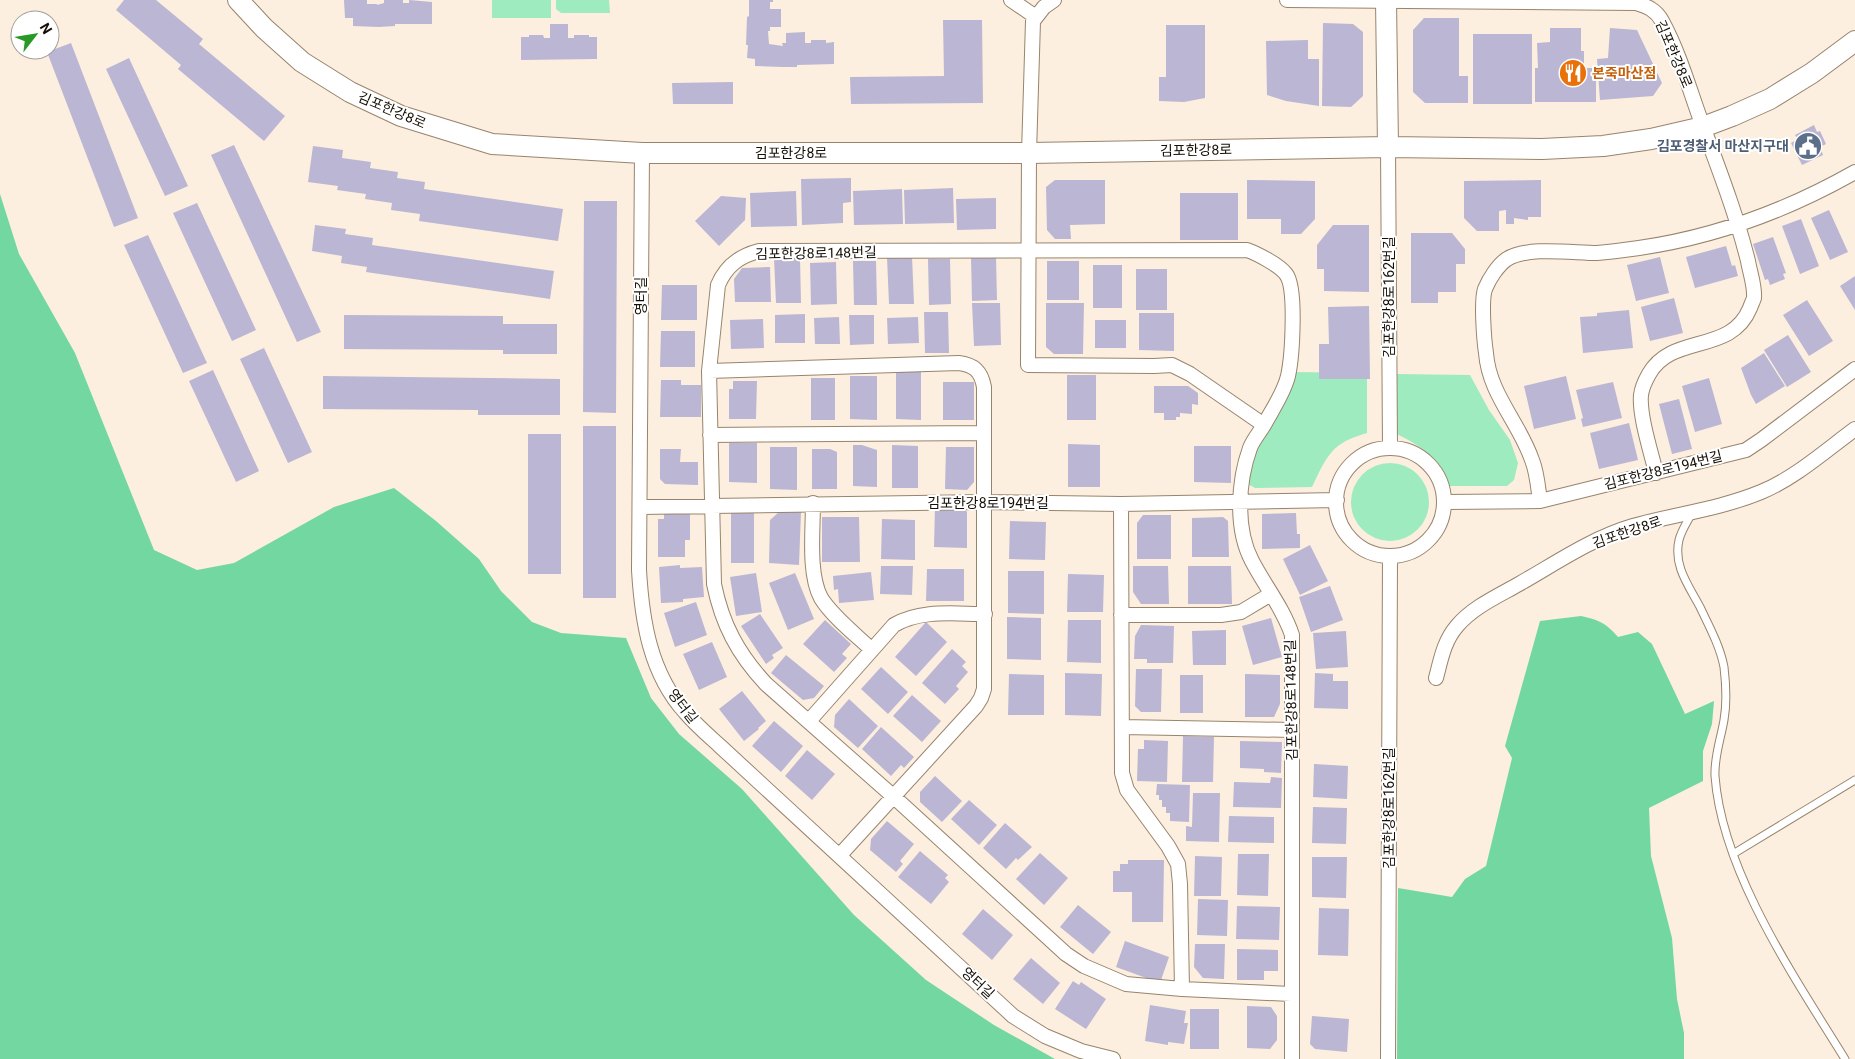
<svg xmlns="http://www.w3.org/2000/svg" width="1855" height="1059" viewBox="0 0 1855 1059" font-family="Roboto,'Noto Sans KR',sans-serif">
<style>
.green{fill:#9debbf}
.forest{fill:#73d7a2}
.building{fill:#bbb6d3}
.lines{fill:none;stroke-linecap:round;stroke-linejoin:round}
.lane-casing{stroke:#98846c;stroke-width:9}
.street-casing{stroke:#98846c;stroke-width:16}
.secondary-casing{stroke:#98846c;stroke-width:22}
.lane{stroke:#fff;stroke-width:7}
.street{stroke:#fff;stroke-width:14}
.secondary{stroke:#fff;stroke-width:20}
.labels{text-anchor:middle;stroke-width:4;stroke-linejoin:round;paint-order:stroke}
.street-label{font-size:14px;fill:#160f06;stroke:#fff}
.food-label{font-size:14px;font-weight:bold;fill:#c56008;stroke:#fff;text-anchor:start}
.service-label{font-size:14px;font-weight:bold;fill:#4e5e75;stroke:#fff;text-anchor:end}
</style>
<rect width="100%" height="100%" fill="#fcefdf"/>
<path class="green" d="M492,0h59v18h-59z
M556,0h53l1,13h-49l-5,-4z
M1294,372l73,1v60c-36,10 -40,23 -55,54l-57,1 -7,-4 -2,-17z
M1395,374l75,1 19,35 21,30 8,23 -4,17 -7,6h-63c-5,-28 -25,-42 -50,-53z
M1351 502a39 39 0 1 1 78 0a39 39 0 1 1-78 0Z"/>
<path class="forest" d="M0,194l19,60 56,99 79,197 43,20 37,-7 100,-56 60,-19 42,33 43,38 22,32 31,31 29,11 65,5 25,60 28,36 63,55 112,126 72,65 68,45 61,34h-1055z
M1581,616c18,4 25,7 37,21l20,-5 14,12 33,70 29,-13 -2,23 -9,27v30l-54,27 2,48 21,82 5,61 7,34v26h-287l1,-171 54,9 13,-18 21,-13 26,-108 -7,-12 35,-125z"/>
<path class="building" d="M124,0h32l47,39 -4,5 86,72 -21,25 -86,-72 3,-4 -65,-55z
M344,0h23v4h10v1l7,-2v-3h19v3h6v-3l23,2v22h-37v2l-16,1 -26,-1v-8h-8z
M749,0h24v2h-3v7h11v18h-11v4h-2l1,13 14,2 -1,-3h4v-10l19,-1v11h6v-3h15v3l8,-1v22l-37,1v2h-15l-27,-1v-7l-8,-1 1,-13h-2l1,-28 2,-1z
M1424,18h35v58h9v27h-43l-12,-11v-62z
M943,20h39l1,83 -132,1 -1,-27 94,-1z
M1323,23l30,1 10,8v64l-12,11 -29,-1z
M550,24h18v14h6v-3h15v2h8v22l-76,1v-23h8v-2h14l1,3h6z
M1166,25h39v73l-21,4 -25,-1v-24h7z
M1550,28h31v23h3v17h12v34h-61v-34h3l-1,-25 13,-1z
M1610,28l27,2 25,53 -9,13 -53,4 -3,-41 11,-1z
M1473,34h59v70h-59z
M1308,40v19h11v47l-33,-5 -19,-6 -1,-54z
M71,43l67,175 -24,9 -67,-175z
M129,58l59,128 -23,10 -59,-127z
M733,82v22h-60l-1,-21z
M1814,125l3,7 3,-1 6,13 -6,3 3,8 -21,10 -11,-22 7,-4 -3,-4z
M234,145l87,187 -24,10 -86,-187z
M313,146l30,4 -1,8 29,4 -1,6 28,4 -1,6 28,4 -1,7 139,20 -5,32 -139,-20 1,-7 -29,-4 1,-7 -27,-4 1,-5 -29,-4 1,-4 -30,-4z
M851,178v24l-8,1v20l-41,2 -1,-46z
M1055,180h50v44l-35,1 1,14h-16l-8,-9 -1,-43z
M1247,180l68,1v38l-14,15h-20v-15h-34z
M1541,180v37h-13v3l-14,-2v6h-8v-14l-7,1v20h-22l-13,-13v-37z
M953,188l1,35 -49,1 -1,-34z
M902,189l1,35 -49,1 -1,-34z
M796,191l1,35 -46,1 -1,-34z
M1180,193h58v47h-58z
M721,196l25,2 -1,22 -26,26 -24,-25z
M996,198v31l-39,1 -1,-31z
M584,201h33l-1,212 -33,-1z
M197,203l59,127 -24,11 -59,-128z
M1829,210l19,42 -18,8 -19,-42z
M1801,219l18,47 -19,8 -18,-48z
M315,225l31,4 -1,5 28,4 -1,7 182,26 -4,28 -184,-27 1,-5 -26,-4 1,-7 -30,-5z
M1333,225h36v67l-45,-1v-22h-7v-24z
M1411,233h41l13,16v15h-9v28h-18v11h-27z
M148,235l59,128 -24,10 -59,-128z
M1773,237l13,36 -3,1 2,5 -15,6 -2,-6 -3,1 -12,-36z
M1726,246l6,20 3,-1 3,11 -43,12 -9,-31z
M912,256l2,48h-25l-2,-47z
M971,257h25l1,43 -25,1z
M1660,257l9,36 -33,8 -9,-36z
M774,258h26l1,45h-25z
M928,259h22l1,45 -22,1z
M853,261h23l1,44h-23z
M1047,261h32v39h-32z
M836,262l1,42 -26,1 -1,-42z
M1093,265h29v43h-29z
M770,267l1,35h-36l-1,-23 8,-11z
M1136,269h31v41h-31z
M1855,276v34l-15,-24z
M662,285h35v35h-36z
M1674,298l9,35 -33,8 -9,-34z
M1807,300l26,41 -24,15 -26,-41z
M972,303h28l1,42 -27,1z
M1046,303h38l-1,51h-29l-8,-7z
M1369,306l1,73h-51v-35h10l-1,-37z
M1629,310l4,38 -50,5 -3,-36 17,-1v-3z
M924,312h24l1,41h-24z
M1139,313h35v38l-35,-1z
M805,314v29h-30v-28z
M344,315l159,1v8h54v30h-54v-4l-159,-1z
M849,315h25v29l-24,1z
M839,317l1,27h-25l-1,-26z
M918,317l1,26 -31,1 -1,-26z
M763,319l1,29 -33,1 -1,-29z
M1095,320h31v28h-31z
M661,331h34v36h-35z
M1788,335l23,37 -24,15 -23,-37z
M264,348l48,104 -24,11 -48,-104z
M1764,353l21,33 -29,18 -5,-9 -10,-27z
M213,370l46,101 -23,11 -47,-101z
M896,372h25v48l-25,-1z
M1067,375h29v45h-29z
M323,376l237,3v36h-82v-5l-155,-1z
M850,376h27v44l-27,-1z
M1566,376l10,43 -42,10 -10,-43z
M811,378h24v42h-24z
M1709,378l13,46 -27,8 -13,-46z
M661,380h20v5h20v32h-41z
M733,381h24l-1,38h-27v-30h4z
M943,382h31v38h-31z
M1613,382l9,36 -39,9 -2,-8 2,-1 -7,-28z
M1154,386h34l10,7v12l-6,-1v10l-12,-1v4h-4v3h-12v-7h-10z
M1679,399l13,50 -20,5 -13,-50z
M1629,423l9,37 -39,9 -9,-36z
M583,426h33v172h-33z
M528,434h33v140h-33z
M729,443h28v40l-28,-1z
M1068,444l32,1v42h-32z
M853,445h9l15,5v37l-24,-1z
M892,445l26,1v42h-26z
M1194,446h37v37l-37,-1z
M770,447h27v43l-27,-1z
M946,447h28v35l-7,8 -22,-1z
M660,449h21l-1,13h18v23l-33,-1 -5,-5z
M812,449h18l7,3v37h-25z
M935,507h27l5,5v36l-33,-1z
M664,511h26v29h-5v17h-27v-38h6z
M731,511h23v52h-23z
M779,512h22l-2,53 -30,-2 1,-43z
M1296,513l1,21h3v14l-38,1v-35z
M1143,515h28v44h-34v-36z
M822,517h37l1,45h-38z
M1223,517l5,4 1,36h-37v-39z
M882,519l33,1v40l-34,-1z
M1010,521l36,1 -1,38 -36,-1z
M1310,545l18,36 -28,14 -17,-36z
M680,565v3l22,-1 2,30 -21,2v3l-22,1 -2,-36z
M881,566h32l-1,29 -32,-1z
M1133,566h35l1,38h-28l-8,-12z
M1188,566h43l1,38h-44z
M927,569h37v32h-38z
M1008,571h36v43l-36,-1z
M871,572l3,28 -35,3 -1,-14 -4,1 -1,-14z
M756,573l6,39 -26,4 -6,-39z
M795,573l19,46 -26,11 -19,-47z
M1068,574l36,1 -1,37h-36z
M1330,586l13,34 -32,12 -12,-35z
M696,602l11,33 -32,12 -11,-34z
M760,614l23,34 -11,7 2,3 -8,6 -25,-38z
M1007,617l34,1v42l-34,-1z
M1271,618l11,39 -29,8 -11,-39z
M825,620l26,24 -9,10 5,4 -13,14 -31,-28z
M1068,620h33v43l-34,-1z
M926,622l21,20 -31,34 -21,-19z
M1141,625l33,1 -1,37h-26v-4h-13l1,-23z
M1226,630v35h-33l-1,-34z
M1346,631l2,36 -32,2 -3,-36z
M712,642l15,35 -28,13 -16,-36z
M952,649l14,13 -4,4 6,6 -12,14 3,3 -14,15 -23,-21z
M786,655l38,31 -10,12 -11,2 -32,-27z
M881,667l27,25 -20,22 -27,-25z
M1136,669h26l-1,43h-20l-6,-6z
M1065,673l37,1 -1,42 -36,-1z
M1315,673l18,1v7h15v28l-34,-1z
M1009,674l35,1v40h-36z
M1245,674l35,1v29l-6,13h-29z
M1180,675h23v38h-23z
M742,691l24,30 -8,7 1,1 -15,12 -25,-32z
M912,695l29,26 -19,21 -29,-26z
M849,699l29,27 -20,22 -24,-21 1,-12z
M774,721l29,25 -22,26 -29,-26z
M881,727l33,30 -10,11 -3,-3 -10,11 -29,-27z
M1183,736l31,1 -1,45h-31z
M1144,740l24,1 -1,41 -30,-1 1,-32h6z
M1240,741l42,1 -1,31 -17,-1v-3l-24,-1z
M807,750l28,24 -23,26 -27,-24z
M1314,764l34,2 -1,33 -34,-2z
M935,776l27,25 -20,21 -22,-20v-10z
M1271,777l11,1 -1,30 -48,-1 1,-25 36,1z
M1157,784l33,1 -1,37 -19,-1v-8h-4v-6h-4v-7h-3v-5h-3z
M1193,793h27l-1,49 -33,-1v-15l6,1z
M969,800l28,25 -18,20 -28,-26z
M1313,807l34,1 -1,36 -34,-1z
M1229,816l45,1v26l-46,-1z
M887,821l27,23 -14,17 3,3 -7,8 -26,-22 1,-11z
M1005,823l27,24 -14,13 -2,-2 -10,11 -23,-21z
M920,851l28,24 -3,3 4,4 -18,22 -33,-27z
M1040,853l28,25 -24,27 -28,-26z
M1238,854h31l-1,42 -31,-1z
M1195,856l27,1 -1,39h-27z
M1312,857h35l-1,41 -34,-1z
M1128,860h36l-1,62h-31v-30h-19v-21h7v-7h8z
M1198,899l30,1 -1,36 -30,-1z
M1078,905l33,27 -18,22 -33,-27z
M1237,906l43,1 -1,33 -43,-1z
M1319,908l30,1 -1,47 -30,-1z
M983,909l30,26 -21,25 -30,-26z
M1125,941l44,16 -9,26 -44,-16z
M1195,944h30l-1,35 -21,-1 -9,-11z
M1237,949l41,1v21h-14v9h-27z
M1031,958l29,25 -17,21 -30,-25z
M1073,981l6,4 2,-3 25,17 -20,30 -31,-20z
M1150,1005l36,6 -2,12h4l-4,21 -16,-2v3l-23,-4z
M1247,1006l24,1 6,9v24l-7,9 -23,-1z
M1190,1009h29v40h-29z
M1312,1016l37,3 -2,33 -32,-3 -5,-5z"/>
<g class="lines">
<defs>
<path id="lane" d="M1692,513c-5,9 -11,18 -13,27 -6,26 10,46 21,67 9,19 20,39 24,60 2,17 3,36 0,53 -3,18 -10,37 -9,56 7,96 80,202 130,283
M1733,854l122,-74"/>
<path id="street" d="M1011,0l25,17
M1054,0l-10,7 -11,14 -4,132 -1,212 126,1 18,-1 18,9 74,51c-4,7 -11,15 -14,23 -12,33 -15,81 2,113 13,25 31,47 40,74v424
M1287,0l349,3c11,3 20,7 26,18 17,31 27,67 39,100 17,46 35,92 47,140 2,12 7,25 6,37 -1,3 -3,7 -4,10 -19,47 -78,25 -101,66 -4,7 -7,13 -8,21 -2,20 10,57 15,78
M1388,147l2,300
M642,153l-3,417c3,51 11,103 46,142 11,13 24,24 36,35l292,269 32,20 36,15 32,8
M709,371l250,-8c15,2 22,8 25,24v302l-3,9 -5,8 -136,149
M1264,425c8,-15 20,-32 24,-49 4,-18 9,-88 -2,-102 -7,-9 -28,-20 -39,-24l-488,1c-20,5 -33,15 -41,34l-9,86 5,213c8,40 24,70 52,100l128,113 172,157 18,12 42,18 56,5 109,5
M710,435l274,-2
M1336 502a54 54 0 1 1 108 0a54 54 0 1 1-108 0Z
M1540,501c-2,-14 -3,-29 -8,-41 -13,-38 -43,-66 -46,-107 -2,-13 -5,-53 -1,-64 4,-10 13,-24 22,-30 21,-13 66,-6 90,-6 14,-1 28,-3 42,-5 76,-11 149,-38 216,-76
M1445,502l95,-1 206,-51 15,-10 94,-71
M813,503c0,27 -5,71 8,95 11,18 35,37 51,52
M1121,504l1,269 5,17 41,56 10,18 2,20 2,105
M640,507l345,-5 136,2 216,-4
M1121,615h100l20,-3 30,-18
M1436,678c5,-19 8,-37 21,-52 16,-19 41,-30 62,-42 37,-21 73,-46 114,-58 43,-12 87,-17 128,-34 34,-14 64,-41 94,-63
M809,721l85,-96c27,-16 61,-11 91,-11
M1122,727l170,3
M1388,1059l2,-503"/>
<path id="secondary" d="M238,0l26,28 38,34 48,30 51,24 91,28 150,9h387l359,-6 154,2 61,-3 48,-7 52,-12 29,-11 38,-17 42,-26 43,-32
M1386,0l2,147"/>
</defs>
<use href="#lane" class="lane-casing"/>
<use href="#street" class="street-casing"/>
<use href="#secondary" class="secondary-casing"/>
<use href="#lane" class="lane"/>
<use href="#street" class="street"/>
<use href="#secondary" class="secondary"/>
</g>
<defs>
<symbol id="restaurant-disc" viewBox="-11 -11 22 22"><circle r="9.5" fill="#e8710a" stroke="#fff"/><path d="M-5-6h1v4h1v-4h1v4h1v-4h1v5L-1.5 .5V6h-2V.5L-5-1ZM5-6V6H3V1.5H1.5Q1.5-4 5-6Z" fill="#fff"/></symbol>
<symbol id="civic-disc" viewBox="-11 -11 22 22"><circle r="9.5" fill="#5c6f8a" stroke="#fff"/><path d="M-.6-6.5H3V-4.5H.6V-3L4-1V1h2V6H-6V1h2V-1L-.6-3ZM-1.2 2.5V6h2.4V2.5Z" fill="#fff"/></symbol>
</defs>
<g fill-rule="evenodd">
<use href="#restaurant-disc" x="1557" y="57" width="32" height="32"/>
<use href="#civic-disc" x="1792" y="130" width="32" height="32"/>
</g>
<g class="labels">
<g class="street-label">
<text transform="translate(1674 54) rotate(67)" y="5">김포한강8로</text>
<text transform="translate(392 110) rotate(23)" y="5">김포한강8로</text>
<text transform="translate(1196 150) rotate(-1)" y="5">김포한강8로</text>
<text x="791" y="158">김포한강8로</text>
<text transform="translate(816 253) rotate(-1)" y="5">김포한강8로148번길</text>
<text transform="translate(641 296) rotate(-90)" y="5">영터길</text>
<text transform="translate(1389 297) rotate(-90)" y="5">김포한강8로162번길</text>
<text transform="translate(1663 470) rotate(-14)" y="5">김포한강8로194번길</text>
<text x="988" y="508">김포한강8로194번길</text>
<text transform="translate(1627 532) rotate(-19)" y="5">김포한강8로</text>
<text transform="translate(1291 700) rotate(-91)" y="5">김포한강8로148번길</text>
<text transform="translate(683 706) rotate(52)" y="5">영터길</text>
<text transform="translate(1389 808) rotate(-90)" y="5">김포한강8로162번길</text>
<text transform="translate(978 983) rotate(43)" y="5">영터길</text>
</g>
<g class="food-label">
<text x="1592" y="78">본죽마산점</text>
</g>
<g class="service-label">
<text x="1789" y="151">김포경찰서 마산지구대</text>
</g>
</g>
<g transform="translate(35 35) rotate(59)"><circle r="24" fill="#ffffff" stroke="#a29f9b"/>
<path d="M0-4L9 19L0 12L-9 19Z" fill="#289927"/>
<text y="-8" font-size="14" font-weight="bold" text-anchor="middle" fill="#160f06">N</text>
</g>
</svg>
